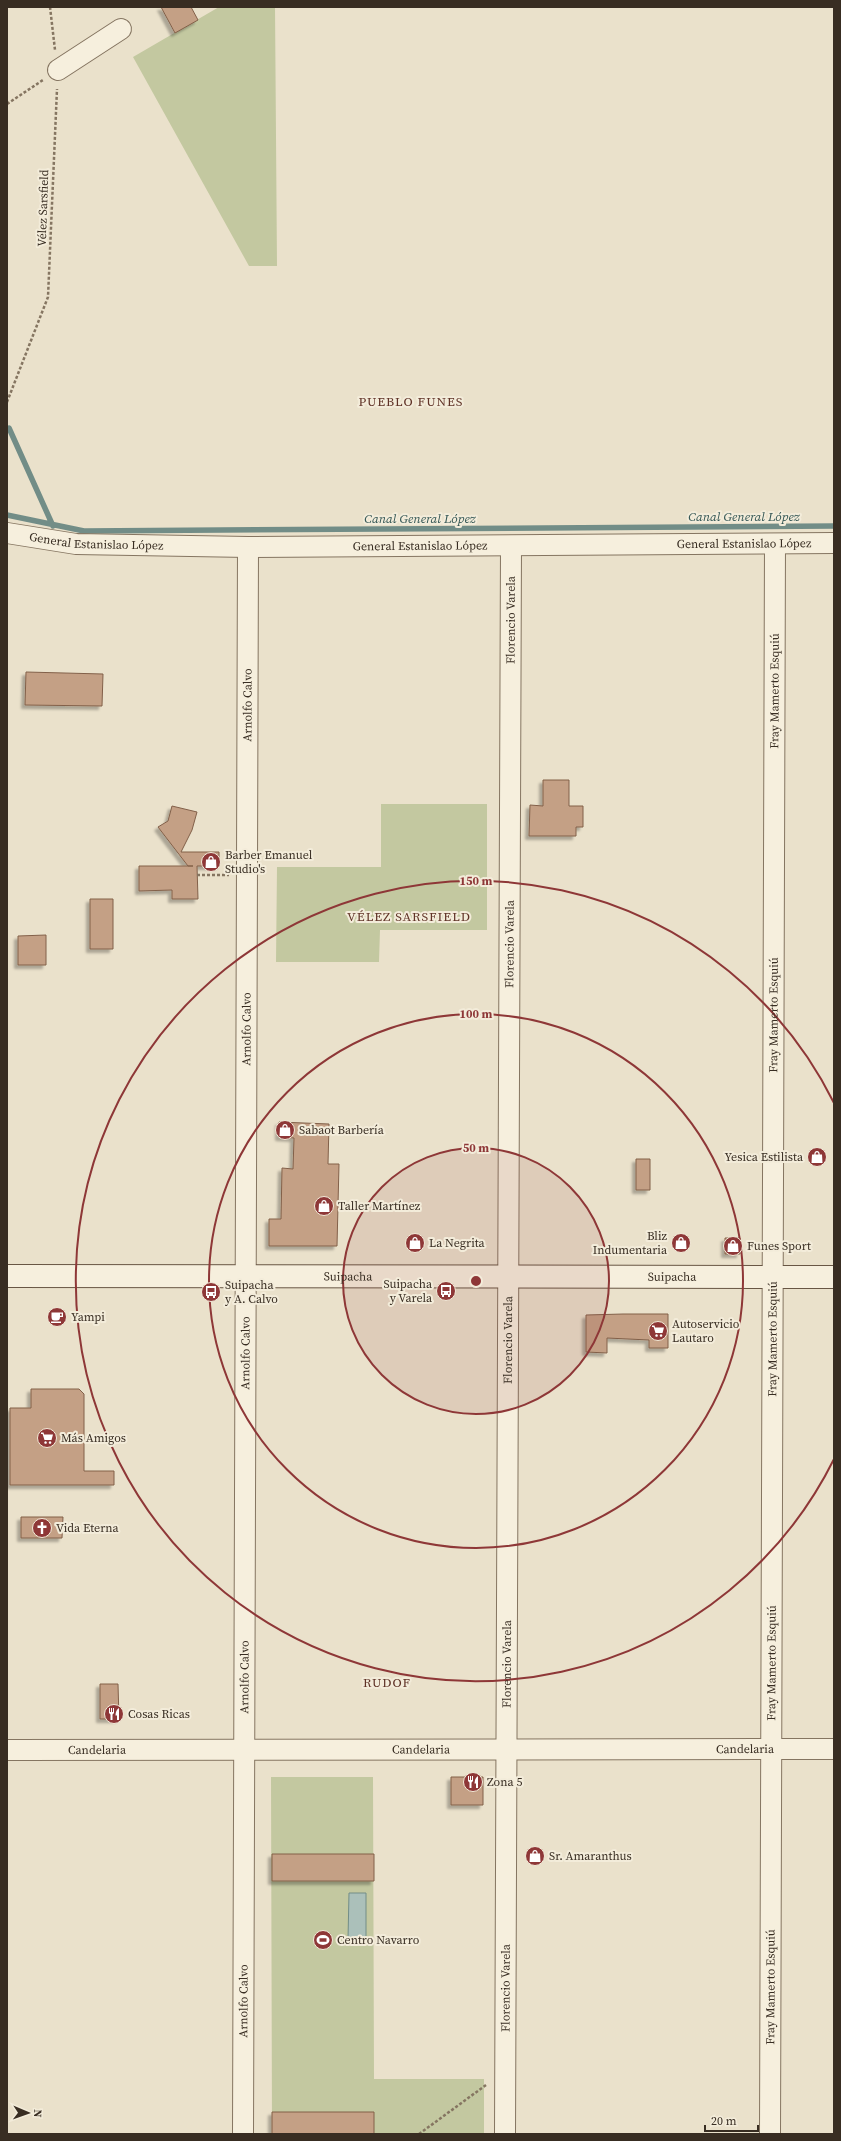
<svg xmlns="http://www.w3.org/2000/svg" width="841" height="2141" viewBox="0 0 841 2141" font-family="'Source Serif 4',serif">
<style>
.green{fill:#c3c8a0}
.water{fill:#abc0ba;stroke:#728d87}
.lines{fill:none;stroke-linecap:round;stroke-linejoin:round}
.stream{stroke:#728d87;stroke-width:5.5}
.building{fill:#c4a085;stroke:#826049;filter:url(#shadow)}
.street-casing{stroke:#857561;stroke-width:22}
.secondary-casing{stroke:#685644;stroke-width:24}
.path{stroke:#857561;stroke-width:2.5;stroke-dasharray:3 2;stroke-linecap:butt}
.street{stroke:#f6efdd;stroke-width:20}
.secondary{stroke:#f6efdd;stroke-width:22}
.ring{fill:none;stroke:#8e3737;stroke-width:2}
.labels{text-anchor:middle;stroke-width:4;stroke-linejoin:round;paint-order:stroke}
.street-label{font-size:12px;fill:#382d22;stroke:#f3ecda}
.poi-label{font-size:12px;fill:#382d22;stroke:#f3ecda;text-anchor:start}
.neighbourhood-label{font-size:13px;letter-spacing:1px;fill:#603327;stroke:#f3ecda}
.water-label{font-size:13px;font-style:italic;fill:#345654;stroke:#f3ecda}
.centre{fill:#8e3737;stroke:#f3ecda;stroke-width:2}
.ring-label{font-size:12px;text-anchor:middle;font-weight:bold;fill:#8e3737;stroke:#f3ecda;stroke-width:4;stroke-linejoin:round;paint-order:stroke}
</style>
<defs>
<filter id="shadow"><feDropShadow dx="-3.5" dy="3.5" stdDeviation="1" flood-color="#0004"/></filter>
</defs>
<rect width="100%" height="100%" fill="#eae1cb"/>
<path class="green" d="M219,7h56l2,259h-28l-116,-209z
M381,804h106v126h-107l-1,32h-103l1,-95h104z
M271,1777h102l1,302h110v55h-212z"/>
<path class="water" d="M349,1893h17v46h-18z"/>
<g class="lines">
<path class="stream" d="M9,428l44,98
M7,515l77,16 750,-5"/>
</g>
<path class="building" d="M161,7h30l7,13 -23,13z
M26,672l77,2 -1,32 -77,-1z
M543,780h26v26h14v21h-7v9h-47l1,-31 13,1z
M172,806l25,6 -5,18 -11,22h38v14h-22l1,33h-26v-9l-33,1v-25h54h-5l-30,-39 10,-6z
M90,899h23v50h-23z
M46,935v30h-28v-29z
M279,1122l50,2 -1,40h11l-2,82h-68v-27h12l1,-51 11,1 1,-31 -15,-1z
M636,1159h14v31h-14z
M725,1238h15v16h-15z
M623,1314h45v34h-19v-8l-42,-2v15l-21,-1v-37z
M31,1389h48l5,5v77h30v14h-104v-77h21z
M21,1517h42l-1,21h-41z
M100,1684h18l1,35h-19z
M451,1777h32v28h-32z
M272,1854h102v27h-102z
M272,2112h102v22h-102z"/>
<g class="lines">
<defs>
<g id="street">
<path d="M58,70l63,-41"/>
<path id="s1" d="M7,533l69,11 172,3 586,-4"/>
<path id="s2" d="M7,1750l827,-1"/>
<path id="s3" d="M243,2134l5,-1587"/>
<path id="s4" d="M505,2134l6,-1587"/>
<path id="s5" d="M770,2134l5,-1590"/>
</g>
<g id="secondary">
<path id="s6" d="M7,1276l827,1"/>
</g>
</defs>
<use href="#street" class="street-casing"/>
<use href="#secondary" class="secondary-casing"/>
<path class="path" d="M50,7l5,43
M7,104l36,-24
M7,402l41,-105 9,-208
M197,875h32
M419,2134l67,-49"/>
<use href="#street" class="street"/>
<use href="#secondary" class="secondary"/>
</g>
<circle cx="476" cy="1281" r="133" fill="#8e3737" fill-opacity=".12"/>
<g class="ring">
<circle cx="476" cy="1281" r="133"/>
<circle cx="476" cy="1281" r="267"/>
<path d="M834 1459A400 400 0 1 1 834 1103"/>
</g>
<defs>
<symbol id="shop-disc" viewBox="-11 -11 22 22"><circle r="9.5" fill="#8e3737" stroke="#f3ecda"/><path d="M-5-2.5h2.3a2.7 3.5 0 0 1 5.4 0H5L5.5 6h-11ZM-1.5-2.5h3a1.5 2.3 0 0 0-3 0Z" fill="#fff"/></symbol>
<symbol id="bus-disc" viewBox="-11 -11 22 22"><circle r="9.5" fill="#8e3737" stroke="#f3ecda"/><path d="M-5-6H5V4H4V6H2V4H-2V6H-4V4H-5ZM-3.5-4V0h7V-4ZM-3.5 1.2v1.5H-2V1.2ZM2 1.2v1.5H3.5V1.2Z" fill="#fff"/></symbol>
<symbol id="cafe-disc" viewBox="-11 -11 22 22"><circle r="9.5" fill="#8e3737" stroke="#f3ecda"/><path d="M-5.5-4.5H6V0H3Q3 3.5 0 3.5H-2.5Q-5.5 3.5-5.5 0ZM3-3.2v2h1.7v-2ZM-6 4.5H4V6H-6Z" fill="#fff"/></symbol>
<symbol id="supermarket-disc" viewBox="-11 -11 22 22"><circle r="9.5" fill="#8e3737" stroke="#f3ecda"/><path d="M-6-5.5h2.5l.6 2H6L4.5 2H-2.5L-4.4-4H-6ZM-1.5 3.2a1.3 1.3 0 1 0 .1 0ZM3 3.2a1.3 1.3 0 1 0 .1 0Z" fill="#fff"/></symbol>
<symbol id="church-disc" viewBox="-11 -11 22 22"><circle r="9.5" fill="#8e3737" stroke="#f3ecda"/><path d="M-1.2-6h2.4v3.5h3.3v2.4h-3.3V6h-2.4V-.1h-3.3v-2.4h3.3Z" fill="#fff"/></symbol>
<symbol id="restaurant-disc" viewBox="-11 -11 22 22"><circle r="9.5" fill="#8e3737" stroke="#f3ecda"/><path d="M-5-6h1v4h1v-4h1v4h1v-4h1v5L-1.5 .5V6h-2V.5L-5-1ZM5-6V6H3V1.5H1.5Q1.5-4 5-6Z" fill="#fff"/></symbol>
<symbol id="stadium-disc" viewBox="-11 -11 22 22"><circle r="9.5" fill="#8e3737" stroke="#f3ecda"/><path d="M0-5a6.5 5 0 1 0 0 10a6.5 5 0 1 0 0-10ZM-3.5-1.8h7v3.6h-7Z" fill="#fff"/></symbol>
</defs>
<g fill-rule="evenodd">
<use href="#shop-disc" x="200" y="851" width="22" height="22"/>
<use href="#shop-disc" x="274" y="1119" width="22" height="22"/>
<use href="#shop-disc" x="806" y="1146" width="22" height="22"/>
<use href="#shop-disc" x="313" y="1195" width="22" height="22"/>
<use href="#shop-disc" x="404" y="1232" width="22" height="22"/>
<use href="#shop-disc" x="670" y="1232" width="22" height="22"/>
<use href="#shop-disc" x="722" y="1235" width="22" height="22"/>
<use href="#bus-disc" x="435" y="1280" width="22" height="22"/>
<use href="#bus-disc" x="200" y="1281" width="22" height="22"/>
<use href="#cafe-disc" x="46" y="1306" width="22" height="22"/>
<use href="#supermarket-disc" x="647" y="1320" width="22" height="22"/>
<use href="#supermarket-disc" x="36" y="1427" width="22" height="22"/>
<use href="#church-disc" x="31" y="1517" width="22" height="22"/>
<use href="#restaurant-disc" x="103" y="1703" width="22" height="22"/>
<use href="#restaurant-disc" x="462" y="1771" width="22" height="22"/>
<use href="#shop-disc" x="524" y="1845" width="22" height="22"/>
<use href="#stadium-disc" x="312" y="1929" width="22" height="22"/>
</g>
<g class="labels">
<g class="street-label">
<text transform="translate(43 208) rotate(-88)" y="4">Vélez Sarsfield</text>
<text dy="4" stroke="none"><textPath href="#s1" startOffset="90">General Estanislao López</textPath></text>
<text dy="4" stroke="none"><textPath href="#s1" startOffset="738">General Estanislao López</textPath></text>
<text dy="4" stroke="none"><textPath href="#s1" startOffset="414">General Estanislao López</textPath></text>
<text dy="4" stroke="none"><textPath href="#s4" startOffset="1514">Florencio Varela</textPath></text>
<text dy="4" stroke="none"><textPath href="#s5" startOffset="1443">Fray Mamerto Esquiú</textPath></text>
<text dy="4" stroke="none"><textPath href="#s3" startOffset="1429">Arnolfo Calvo</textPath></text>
<text dy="4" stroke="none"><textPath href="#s4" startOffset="1190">Florencio Varela</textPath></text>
<text dy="4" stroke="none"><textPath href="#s5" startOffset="1119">Fray Mamerto Esquiú</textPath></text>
<text dy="4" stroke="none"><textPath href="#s3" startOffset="1105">Arnolfo Calvo</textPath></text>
<text dy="4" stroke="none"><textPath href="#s6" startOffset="341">Suipacha</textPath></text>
<text dy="4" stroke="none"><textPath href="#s6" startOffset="665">Suipacha</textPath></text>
<text dy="4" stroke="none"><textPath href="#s5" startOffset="795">Fray Mamerto Esquiú</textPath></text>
<text dy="4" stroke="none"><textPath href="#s4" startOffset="794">Florencio Varela</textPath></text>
<text dy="4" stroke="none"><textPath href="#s3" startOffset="781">Arnolfo Calvo</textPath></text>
<text dy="4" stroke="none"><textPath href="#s5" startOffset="471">Fray Mamerto Esquiú</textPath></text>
<text dy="4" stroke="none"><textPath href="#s4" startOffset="470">Florencio Varela</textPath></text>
<text dy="4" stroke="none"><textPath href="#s3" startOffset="457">Arnolfo Calvo</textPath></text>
<text dy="4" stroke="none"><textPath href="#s2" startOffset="738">Candelaria</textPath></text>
<text dy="4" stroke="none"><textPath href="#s2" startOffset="90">Candelaria</textPath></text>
<text dy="4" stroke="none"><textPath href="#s2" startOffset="414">Candelaria</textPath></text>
<text dy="4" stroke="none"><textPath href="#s5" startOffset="147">Fray Mamerto Esquiú</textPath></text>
<text dy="4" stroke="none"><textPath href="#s4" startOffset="146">Florencio Varela</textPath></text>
<text dy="4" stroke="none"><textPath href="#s3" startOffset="133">Arnolfo Calvo</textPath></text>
</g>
<g class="poi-label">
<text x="225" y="859">Barber Emanuel<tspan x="225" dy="14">Studio's</tspan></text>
<text x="299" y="1134">Sabaot Barbería</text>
<text x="803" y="1161" text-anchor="end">Yesica Estilista</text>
<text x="338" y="1210">Taller Martínez</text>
<text x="667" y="1240" text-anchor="end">Bliz<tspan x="667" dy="14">Indumentaria</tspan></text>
<text x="429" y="1247">La Negrita</text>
<text x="747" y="1250">Funes Sport</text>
<text x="432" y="1288" text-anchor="end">Suipacha<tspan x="432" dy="14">y Varela</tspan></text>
<text x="225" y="1289">Suipacha<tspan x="225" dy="14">y A. Calvo</tspan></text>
<text x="71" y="1321">Yampi</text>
<text x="672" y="1328">Autoservicio<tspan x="672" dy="14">Lautaro</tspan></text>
<text x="61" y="1442">Más Amigos</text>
<text x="56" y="1532">Vida Eterna</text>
<text x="128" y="1718">Cosas Ricas</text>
<text x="487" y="1786">Zona 5</text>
<text x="549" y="1860">Sr. Amaranthus</text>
<text x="337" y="1944">Centro Navarro</text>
</g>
<g class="neighbourhood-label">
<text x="411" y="406">PUEBLO FUNES</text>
<text x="409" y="921">VÉLEZ SARSFIELD</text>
<text x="387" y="1687">RUDOF</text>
</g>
<g class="water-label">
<text x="744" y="521">Canal General López</text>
<text x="420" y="523">Canal General López</text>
</g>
</g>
<circle cx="476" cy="1281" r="6" class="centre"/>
<g class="ring-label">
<text x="476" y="885">150 m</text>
<text x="476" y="1018">100 m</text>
<text x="476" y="1152">50 m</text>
</g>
<rect width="841" height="2141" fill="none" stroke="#382d22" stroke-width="16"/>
<g transform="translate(28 2113) rotate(92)" stroke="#f3ecda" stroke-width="3" paint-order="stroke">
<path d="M0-3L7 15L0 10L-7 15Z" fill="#382d22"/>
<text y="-6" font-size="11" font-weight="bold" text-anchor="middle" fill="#382d22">N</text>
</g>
<path d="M705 2125v6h53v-6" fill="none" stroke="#382d22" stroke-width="2"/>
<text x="711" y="2125" font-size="12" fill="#382d22" stroke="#f3ecda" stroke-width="3" paint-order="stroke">20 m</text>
</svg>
